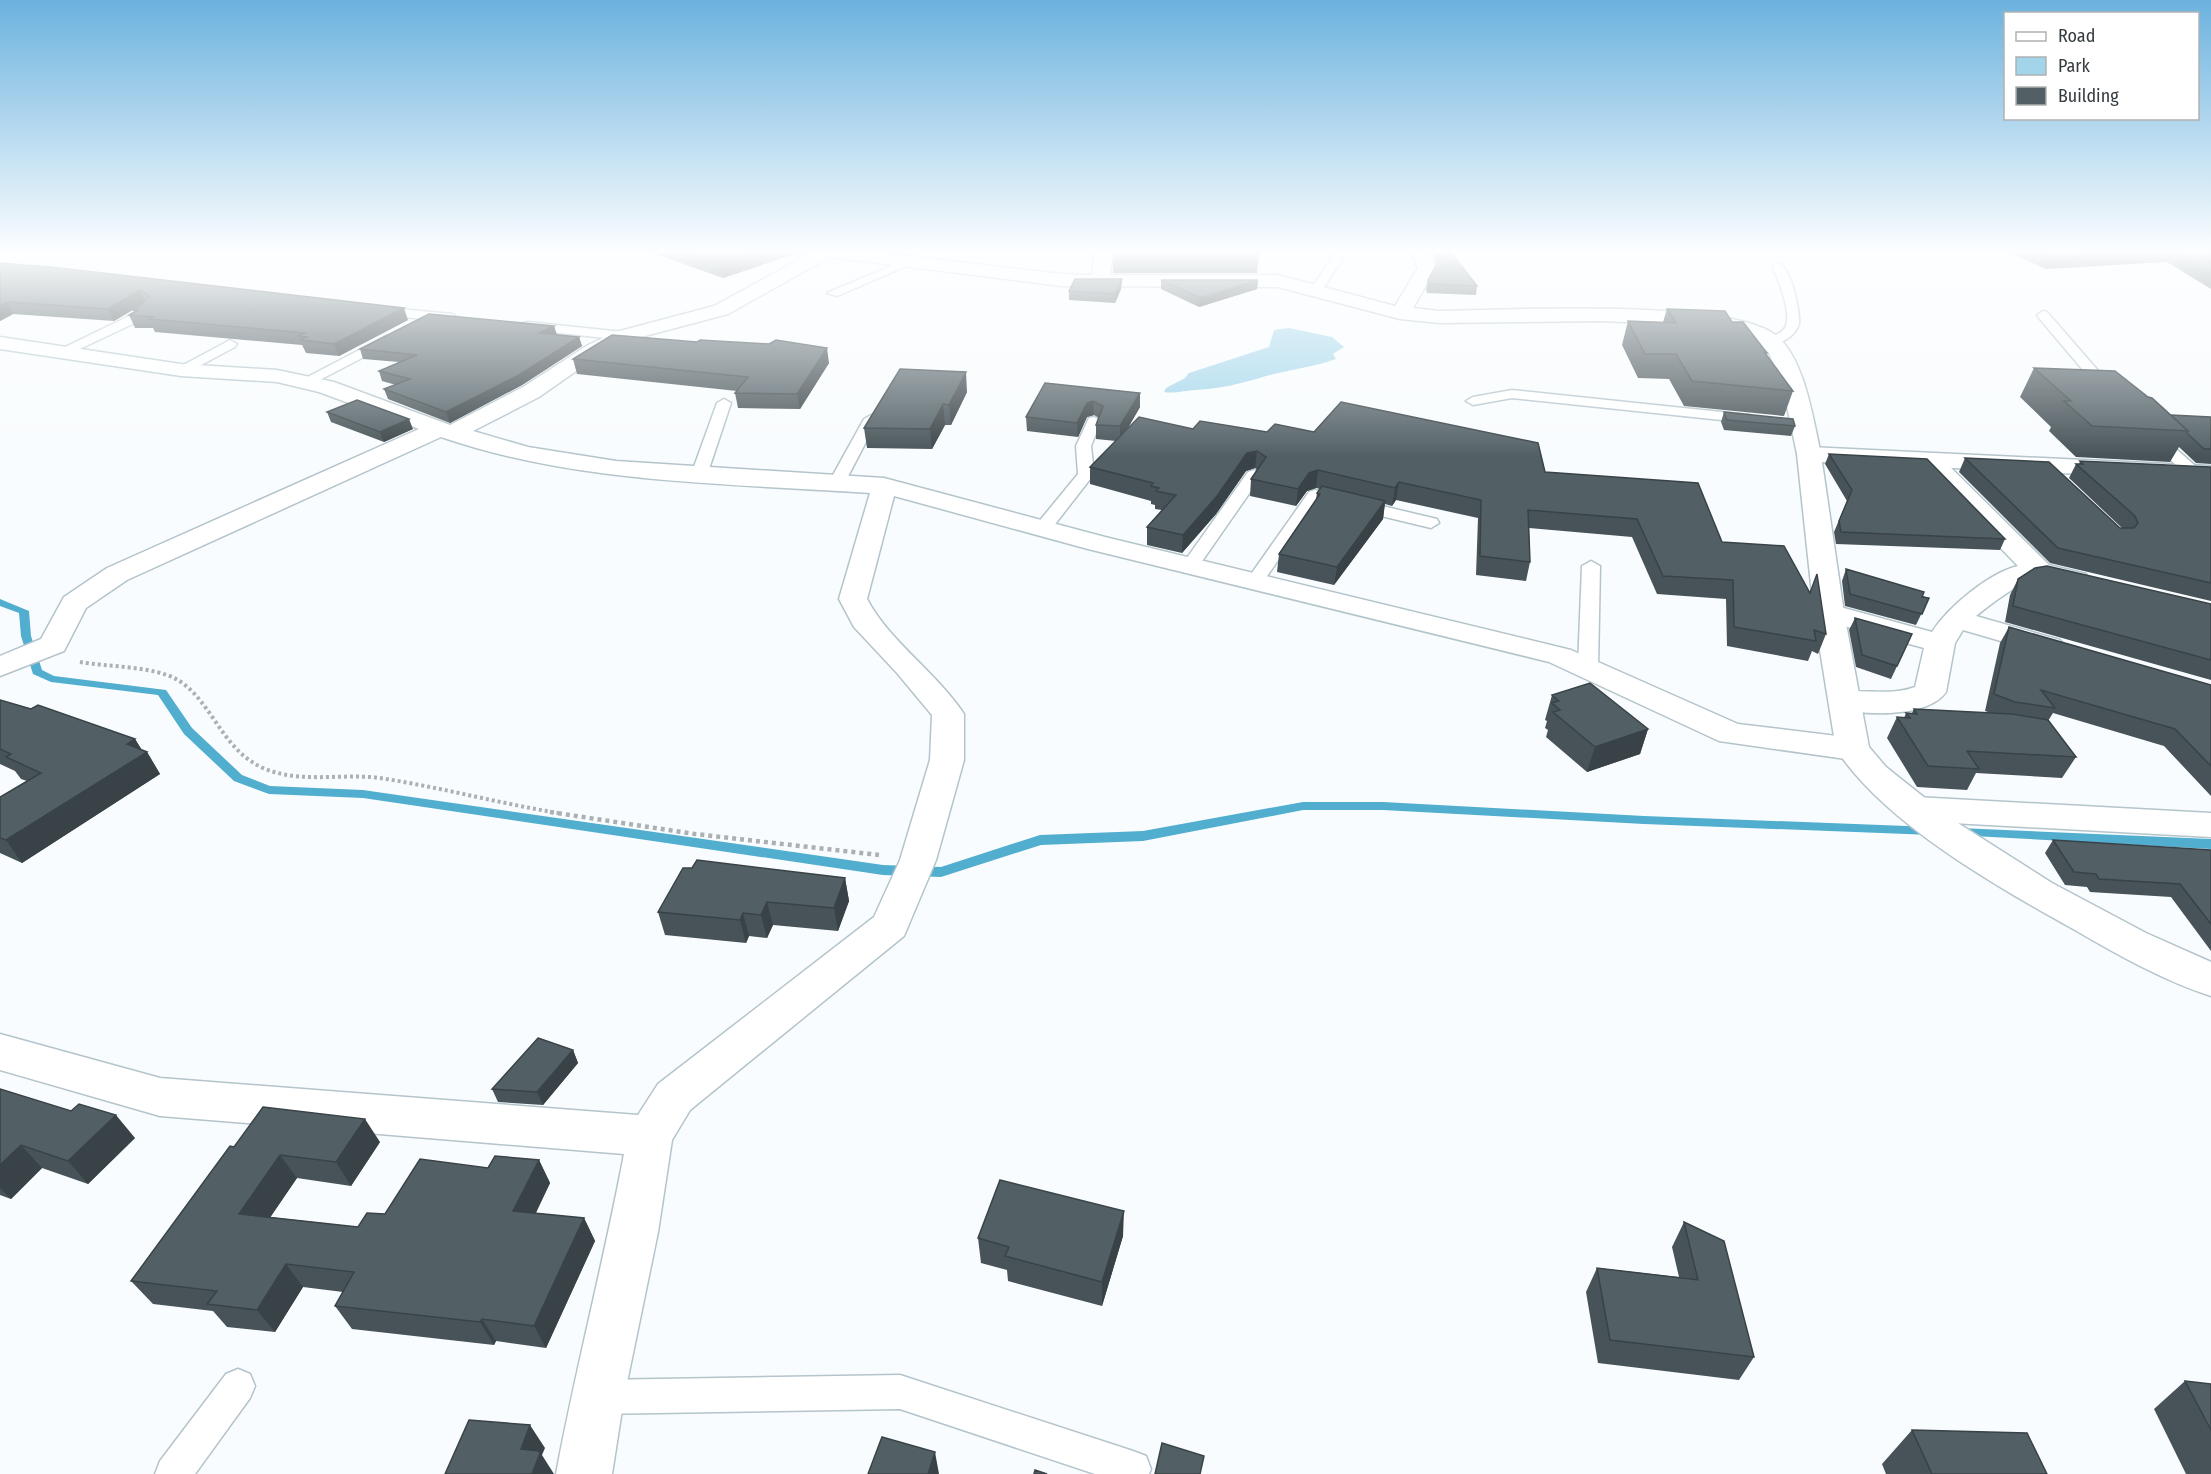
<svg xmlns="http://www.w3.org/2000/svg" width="2211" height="1474" viewBox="0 0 2211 1474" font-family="'Fira Sans Condensed',sans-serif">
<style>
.green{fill:#a2d5ea}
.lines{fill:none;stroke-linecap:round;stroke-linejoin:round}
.stream{fill:#51aecf;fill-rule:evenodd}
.service-casing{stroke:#b4c4cb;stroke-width:3}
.minor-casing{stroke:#b4c4cb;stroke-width:3}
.tertiary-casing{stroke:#b4c4cb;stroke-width:3}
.path-far1{stroke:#abb0b2;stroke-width:4;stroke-dasharray:3 3;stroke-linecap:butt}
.path{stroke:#abb0b2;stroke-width:4.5;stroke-dasharray:4 4;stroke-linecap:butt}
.service{fill:#fff;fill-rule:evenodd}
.minor{fill:#fff;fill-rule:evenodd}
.tertiary{fill:#fff;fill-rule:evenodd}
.wall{fill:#475358}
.shaded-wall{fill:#394347}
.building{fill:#526066;stroke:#394347;stroke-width:1.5}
</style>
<rect width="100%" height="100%" fill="#f9fcfe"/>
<path class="green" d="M1289,328l43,9 12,10 -11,7 3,5c-25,9 -51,11 -76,19 -26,7 -37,10 -64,12 -11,0 -20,4 -32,2l2,-4 19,-10 4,-5 80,-26 5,-17z"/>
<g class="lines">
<path class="stream" d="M0,599l29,12 2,25 11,34 12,6 112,14 26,38 50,47 28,11 93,4 520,75 58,2 99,-32 103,-4 160,-29h80l261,14 288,11 5,1 2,3 -2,3 -5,1 -288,-11 -261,-14h-80l-160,31 -102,4 -100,32 -58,-2 -520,-77 -94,-4 -35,-13 -50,-47 -26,-39 -107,-13 -18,-8 -12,-38 -2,-23 -19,-7z
M1959,828l252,11v10l-257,-14 -2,-3 2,-3z"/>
<defs>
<path id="service" d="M1337,251h11l-28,42h-8l-2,-3z
M903,261l10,2 -76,33 -10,-3z
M1778,263c13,4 22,47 21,61 -4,13 -20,22 -34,20v-6c6,-2 14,-3 18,-8 12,-11 -5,-51 -11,-64z
M147,304l6,4 -16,14 -68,32h-10l-2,-3 72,-35z
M379,307l73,7 6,4 -6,4 -77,-8 -2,-3z
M2043,311l4,1 67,77v6h-10l-65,-77 -2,-3z
M528,322l95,10 6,4 -6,4 -100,-11v-6z
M386,336l5,1v6l-81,42 -5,1 -7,-4z
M230,340l7,4 -2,3 -49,26h-10l-2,-3z
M1512,390l238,25 7,4 -7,4 -238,-25 -39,7 -7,-4 7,-4z
M724,399l7,4 -24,72 -8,5 -6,-2 -2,-3 26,-72z
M871,415l7,4 -34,65 -8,5 -6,-2 -2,-3 36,-65z
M1094,417l7,4 -10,25 3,28 -45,58h-12l-2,-4 2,-4 41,-50 -2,-28 13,-28z
M2154,433l5,1 41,36 2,3 -2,3h-12l-39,-36 -2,-3z
M1254,470l8,5 -66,95h-12l-3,-4 3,-4 64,-90z
M1315,490l122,29 2,4 -8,5 -112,-27 -58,84h-12l-3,-4 3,-4 60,-85z
M1591,561l9,5 -2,101 -10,6 -10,-6 4,-101z
M238,1369l12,5 5,12 -5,12 -55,76h-40l5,-13 66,-87z
M900,1375l233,76 13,5 5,13 -2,5h-54l-195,-65 -303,5 -12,-5 -5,-12 5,-12 12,-5z"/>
<path id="minor" d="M815,251h51l195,23 31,1 3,-24h18l-3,24h168l117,31 23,-38 -7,-17h18l7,17 -23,40 26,3c66,-1 292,-13 338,25 28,24 36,83 44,118l-3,5 -9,2 -9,-2 -3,-5 -15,-71 -13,-30 -17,-15 -18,-5 -58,-9 -76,-3 -161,2 -39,-4 -122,-32 -217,-1 -231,-29 -102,57 -98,26 -28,13 -63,44 -66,34 55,16 88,14 268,17 221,59 466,113 167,74 115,14 12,3 5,8 -5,8 -12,3 -134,-19 -170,-79 -461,-113 -194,-53 -27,103c22,42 70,74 97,115v46l-28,100 -32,76 -214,174 -18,30 -14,92 -34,165 -12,77h-56c20,-107 48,-213 68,-320l-464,-38 -160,-46v-36l160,44 478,37 20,-31 216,-167 26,-57 30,-100 2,-45 -35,-42 -43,-46 -15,-28 31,-106c-144,-10 -292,-9 -429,-56l-314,143 -41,28 -22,43 -64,25v-20l41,-17 23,-42 43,-29 312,-139 -100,-37 -42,-10 -96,-6 -181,-27v-12l181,27 96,6 57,12 116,43 73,-38 65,-42 28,-13 98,-26z
M1930,454l9,2 110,109 37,9 4,6 -4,6c-16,4 -29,-5 -46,-6 -17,-2 -50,25 -64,36l84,24 4,6 -4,6 -11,3 -86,-25 -8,13 -9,49c-19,27 -84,23 -112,16l-5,-7 5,-7c27,-7 55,3 81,-7l9,-39 -105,-29 -5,-6 5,-6 10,-3 103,28c16,-25 57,-59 86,-66l-97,-100 -3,-5 3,-5z
M1916,797l295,16v24l-295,-16 -12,-4 -6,-8 6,-8z"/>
<path id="tertiary" d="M1809,447l402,19v14l-389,-18 22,151 25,134 17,20 64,51 102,65 94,50 65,29v34c-47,-15 -93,-41 -136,-66 -77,-43 -190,-106 -239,-181l-22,-136 -17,-159 3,-5z"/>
</defs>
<use href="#service" class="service-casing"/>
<use href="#minor" class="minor-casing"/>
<use href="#tertiary" class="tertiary-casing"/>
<path class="path-far1" d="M80,662c28,5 74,4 98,18 34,21 44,70 85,88 37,16 78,5 117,10 59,9 118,25 178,35"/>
<path class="path" d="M550,812l145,22 184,21"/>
<use href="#service" class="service"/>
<use href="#minor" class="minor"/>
<use href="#tertiary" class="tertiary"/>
</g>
<path class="wall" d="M647,251h156l-80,27z
M1435,251h15l27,35 -1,9 -49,-2 -1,-4 2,-9 9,-15 -3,-7z
M2006,251h205v38l-44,-27 -121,7z
M1113,261h145l-1,12h-144z
M0,263l408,57 -69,36 -33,-3 -4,-8 -147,-13 -2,-4h-18l-6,-13 6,-3 -1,-2 4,-3 -24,14 -101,-7 -13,7z
M1122,279l-1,10 -6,14 -46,-3v-9z
M1161,280h97l-1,9 -58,18 -38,-18z
M1667,309l65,13 35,31 -1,3 27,35 -9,25 -100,-10 -15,-27 -31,-1 -16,-33 6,-24 35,1z
M554,326l3,9 22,2 3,9 -60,39 -72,38 -62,-24 -4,-10 12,-4 -14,-4 -3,-10 20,-9 -36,-3 -3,-10z
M697,342l132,21 -29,46 -62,-1 -3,-15 2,-2 -160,-17 -4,-15z
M2034,368l114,29 23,18 40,2v47l-15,-1 -17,-16 -9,15 -94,-5 -27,-26 2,-4 -31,-30z
M1045,383l95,10v14l-13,23 66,-1 74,3h47l231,40 177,70 104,92 -8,20 -6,-3 -4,10 -81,-15 -1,-47 -69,-5 -25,-57 -103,-9 1,34 -4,19 -50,-6 2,-57 -82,-18 -4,6 -7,-2 -2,15 -49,66 -57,-13 2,-18 37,-55 1,-6 3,-4 -4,-1 -9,3 -11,15 -46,-10 1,-17 6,-9 -2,-2 -9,3 -30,43 -34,39 -35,-8v-18l15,-17 -7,-1v-4l-4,-1v-3l-61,-17v-17l26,-26 -20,-2v-14l3,-7 -5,-3 -7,2 -9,20 -51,-6 -1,-14z
M967,392l-16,33h-6l-13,24 -65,-1 -3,-20z
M327,412l86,17 -29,13 -53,-20z
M1724,412l71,14 -4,10 -67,-6 -3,-8z
M1829,454l176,85 -5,11 -164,-6 -2,-12 13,-31 -22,-37z
M1965,458l155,70h2l-53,-50 7,-14h3l1,-3 131,6v134l-161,-38 -91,-91z
M1846,569l83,29 -13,27 -71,-19 -3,-25z
M2018,579l193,25v76l-206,-58 5,-27z
M1855,618l57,16 -21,45 -35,-12 -7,-37z
M2009,627l202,58v111l-47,-50 -111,-33 -5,8 28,36 -14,21 -86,-5 -9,17 -50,-3 -30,-49 10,-21 7,1 2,-5h6l2,-4 77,4 -6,-2 15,-68z
M1552,695l96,34 -8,25 -53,18 -41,-35 2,-7 -3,-2 2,-7 -2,-1z
M0,700l135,39 7,11 5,2 13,22 -138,89 -22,-10v-56l27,-16 -6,-2 -6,-8 -15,-7z
M2053,840l158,10v101l-40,-54 -81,-5 -3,-5 -22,-2 -20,-32z
M845,878l4,23 -11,30 -65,-6 -6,13 -18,-2 -3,7 -81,-8 -7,-23z
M573,1050l5,13 -35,42 -45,-3 -6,-13z
M0,1089l135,49 -47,46 -46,-16 -31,31 -11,-4z
M380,1142l-29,44 -54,-8 -27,39 88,10 130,-59 51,-8 11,23 -14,30 48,5 11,23 -49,107 -50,-7 -2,4 -142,-16 -17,-23 8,-14 -40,-5 -28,45 -48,-5 -14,-16 -60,-7 -22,-23 103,-134z
M1684,1222l70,135 -15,23 -141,-17 -12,-71 11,-24 82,9 -7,-30z
M1123,1236l-21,70 -94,-25 -1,-11 -26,-7 -3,-25z
M2185,1381l26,3v90h-25l-32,-65z
M1912,1430l135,44h-161l-4,-10z"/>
<path class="shaded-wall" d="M761,251h42l-80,27 -2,-14z
M1122,279l-1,10 -6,14v-9z
M1258,280l-1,9 -58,18 1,-9z
M140,290l6,12 -32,19 -6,-12z
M7,302l6,12 -13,7v-15z
M404,308l4,12 -69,36 -5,-12z
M554,326l3,10 -18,-3z
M579,337l3,9 -60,39 -72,38 -4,-11z
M827,348l2,15 -29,46 -3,-15z
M966,372l1,20 -16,33 -2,-20z
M1140,393v14l-20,34v-15z
M1093,401l1,14 -7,2 -9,20 -1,-14 10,-20z
M943,404l2,21 -13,24 -2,-20z
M409,419l4,10 -29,13 -4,-10z
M1257,451l-2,17 -9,3 -30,43 -34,39 1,-18 64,-82z
M1318,470l-2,18 -9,3 -11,15 2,-17 11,-16z
M1399,482l-3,18 -4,6 3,-18z
M1385,501l-2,18 -49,66 3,-18z
M1648,729l-8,25 -53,18 8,-25z
M135,739l9,15 3,-2 13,22 -138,89 -16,-23 121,-96z
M845,878l4,23 -11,30 -4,-23z
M767,902l6,23 -6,13 -6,-23z
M743,913l6,23 -3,7 -6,-23z
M573,1050l5,13 -35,42 -6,-13z
M116,1115l19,23 -47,46 -20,-23z
M365,1119l15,23 -29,44 -15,-24z
M21,1145l21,23 -31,31 -11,-11v-23z
M280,1155l17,23 -40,59 -18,-23z
M539,1160l11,23 -25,51 -12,-23z
M1124,1211l-1,25 -21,70v-24z
M584,1218l11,23 -49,107 -12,-22z
M286,1264l17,23 -28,45 -18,-22z
M482,1319l14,22 -2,4 -14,-23z
M530,1425l15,23 -3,7 12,19h-22l-11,-25z
M935,1452l4,22h-11z"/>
<path class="building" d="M682,251h79l-40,13z
M1114,251h143l1,10h-145z
M1436,251h14l27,35 -48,-2 -1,-4 11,-20z
M2034,251h177v23l-38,-22 -122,6z
M0,263l51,4 353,41 -70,36 -33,-4 6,-3 -8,-1 6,-3 -156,-14 5,-2 -25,-2 9,-5h-4l16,-14 -10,-6 -32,19 -101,-7 -7,4z
M1075,279h47l-7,15 -46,-3z
M1161,280h97l-58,18z
M1667,309l58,2 7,11h11l24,31h-2l28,38 -101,-10 -16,-27h-31l-17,-33 48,2z
M429,314l125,12 -15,7 40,4 -60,38 -73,37 -62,-23 26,-10 -31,-8 38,-16 -57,-6z
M612,335l85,7 3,-2 69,4 7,-4 51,8 -30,46 -62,-1 13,-16 -175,-18z
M2034,368l81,3 33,26 4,1 36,33 -96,-5 -28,-25h7z
M900,369l66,3 -17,33 -6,-1 -13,25 -66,-1z
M1045,383l95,10 -20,33 -24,-1 7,-19 -10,-5 -6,2 -10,20 -51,-6z
M357,400l52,19 -29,13 -53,-20z
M1341,402l197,41 7,29 153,11 24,59 62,4 26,47 7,-19 9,60 -12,-4 2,11 -82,-14 -1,-47 -70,-4 -26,-57 -109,-9 2,52 -50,-6 1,-56 -82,-18 -4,6 -77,-18 -9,3 -11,16 -47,-10 15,-22 -9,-6 -10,2 -30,43 -34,39 -36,-8 29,-32 -20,-4 3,-3 -8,-2 2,-3 -63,-16 49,-50 54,12 7,-8 67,11 8,-8 39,8z
M1724,412l69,7 2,7 -68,-6z
M2171,415l40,2v32h-7l-17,-16 1,-2z
M1829,454l98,5 78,80 -164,-7 -2,-11 13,-31z
M1965,458l84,4 71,66h14l4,-5 -3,-7 -59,-52h7l-3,-3 131,6v116l-153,-35z
M1322,486l63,15 -48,66 -58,-13 41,-60 -3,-1z
M2047,566l164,38v56l-198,-54 5,-27 17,-11z
M1846,569l78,23 -2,5 7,1 -7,16 -72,-20z
M1855,618l57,16 -15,32 -35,-11z
M2009,627l202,58v81l-36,-37 -134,-39 14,18 -40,-6 -21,-8z
M1590,683l58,46 -53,18 -42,-35 7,-2 -8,-7 7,-2 -7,-6z
M0,700l31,9 7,-4 97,34 -8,5 20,8 -141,88 -6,-2v-41l41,-24 -35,-16 5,-3 -11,-5z
M1914,709l98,5 36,6 28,37 -109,-6 12,18 -51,-3 -31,-49 13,1 -4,-5 11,1z
M2053,840l158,10v74l-31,-40 -81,-5 -3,-5 -22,-2z
M697,860l148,18 -11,30 -67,-6 -6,13 -18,-2 -3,7 -82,-8 25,-44h9z
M538,1038l35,12 -36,42 -45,-3z
M0,1089l71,22 8,-7 37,11 -48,46 -47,-16 -21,20z
M263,1107l102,12 -29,43 -56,-7 -41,59 119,13 9,-14 18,1 35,-55 68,9 7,-12 44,4 -26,51 71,7 -50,108 -52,-7 -2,3 -145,-16 19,-34 -68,-8 -29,46 -50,-6 10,-13 -86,-10 99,-135 4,1z
M1000,1180l124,31 -22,71 -97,-26 4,-9 -31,-9z
M1684,1222l40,19 30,116 -144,-17 -13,-72 101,12z
M2185,1381l26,3v46z
M469,1420l61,5 -9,24 18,2 1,2 -8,21h-87z
M1912,1430l115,3 20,41h-115z
M882,1437l53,15 -7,22h-60z
M1162,1443l42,13 -4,18h-45z
M1035,1470l12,4h-13z"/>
<linearGradient id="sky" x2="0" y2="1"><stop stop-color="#6bb2de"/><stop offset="0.55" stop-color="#fcfeff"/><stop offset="1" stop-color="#fcfeff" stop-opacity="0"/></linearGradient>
<rect width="2211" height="457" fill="url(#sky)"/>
<rect x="2004" y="12" width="195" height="108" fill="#ffffff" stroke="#aeb1b2" stroke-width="1.5"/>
<rect x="2016" y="32" width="30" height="9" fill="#ffffff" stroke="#aeb1b2" stroke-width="1.5"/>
<text x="2058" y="42" font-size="18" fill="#353c3f">Road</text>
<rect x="2016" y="57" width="30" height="18" fill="#a2d5ea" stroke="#aeb1b2" stroke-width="1.5"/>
<text x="2058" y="72" font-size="18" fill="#353c3f">Park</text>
<rect x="2016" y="87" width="30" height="18" fill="#526066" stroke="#aeb1b2" stroke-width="1.5"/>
<text x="2058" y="102" font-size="18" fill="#353c3f">Building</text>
</svg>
